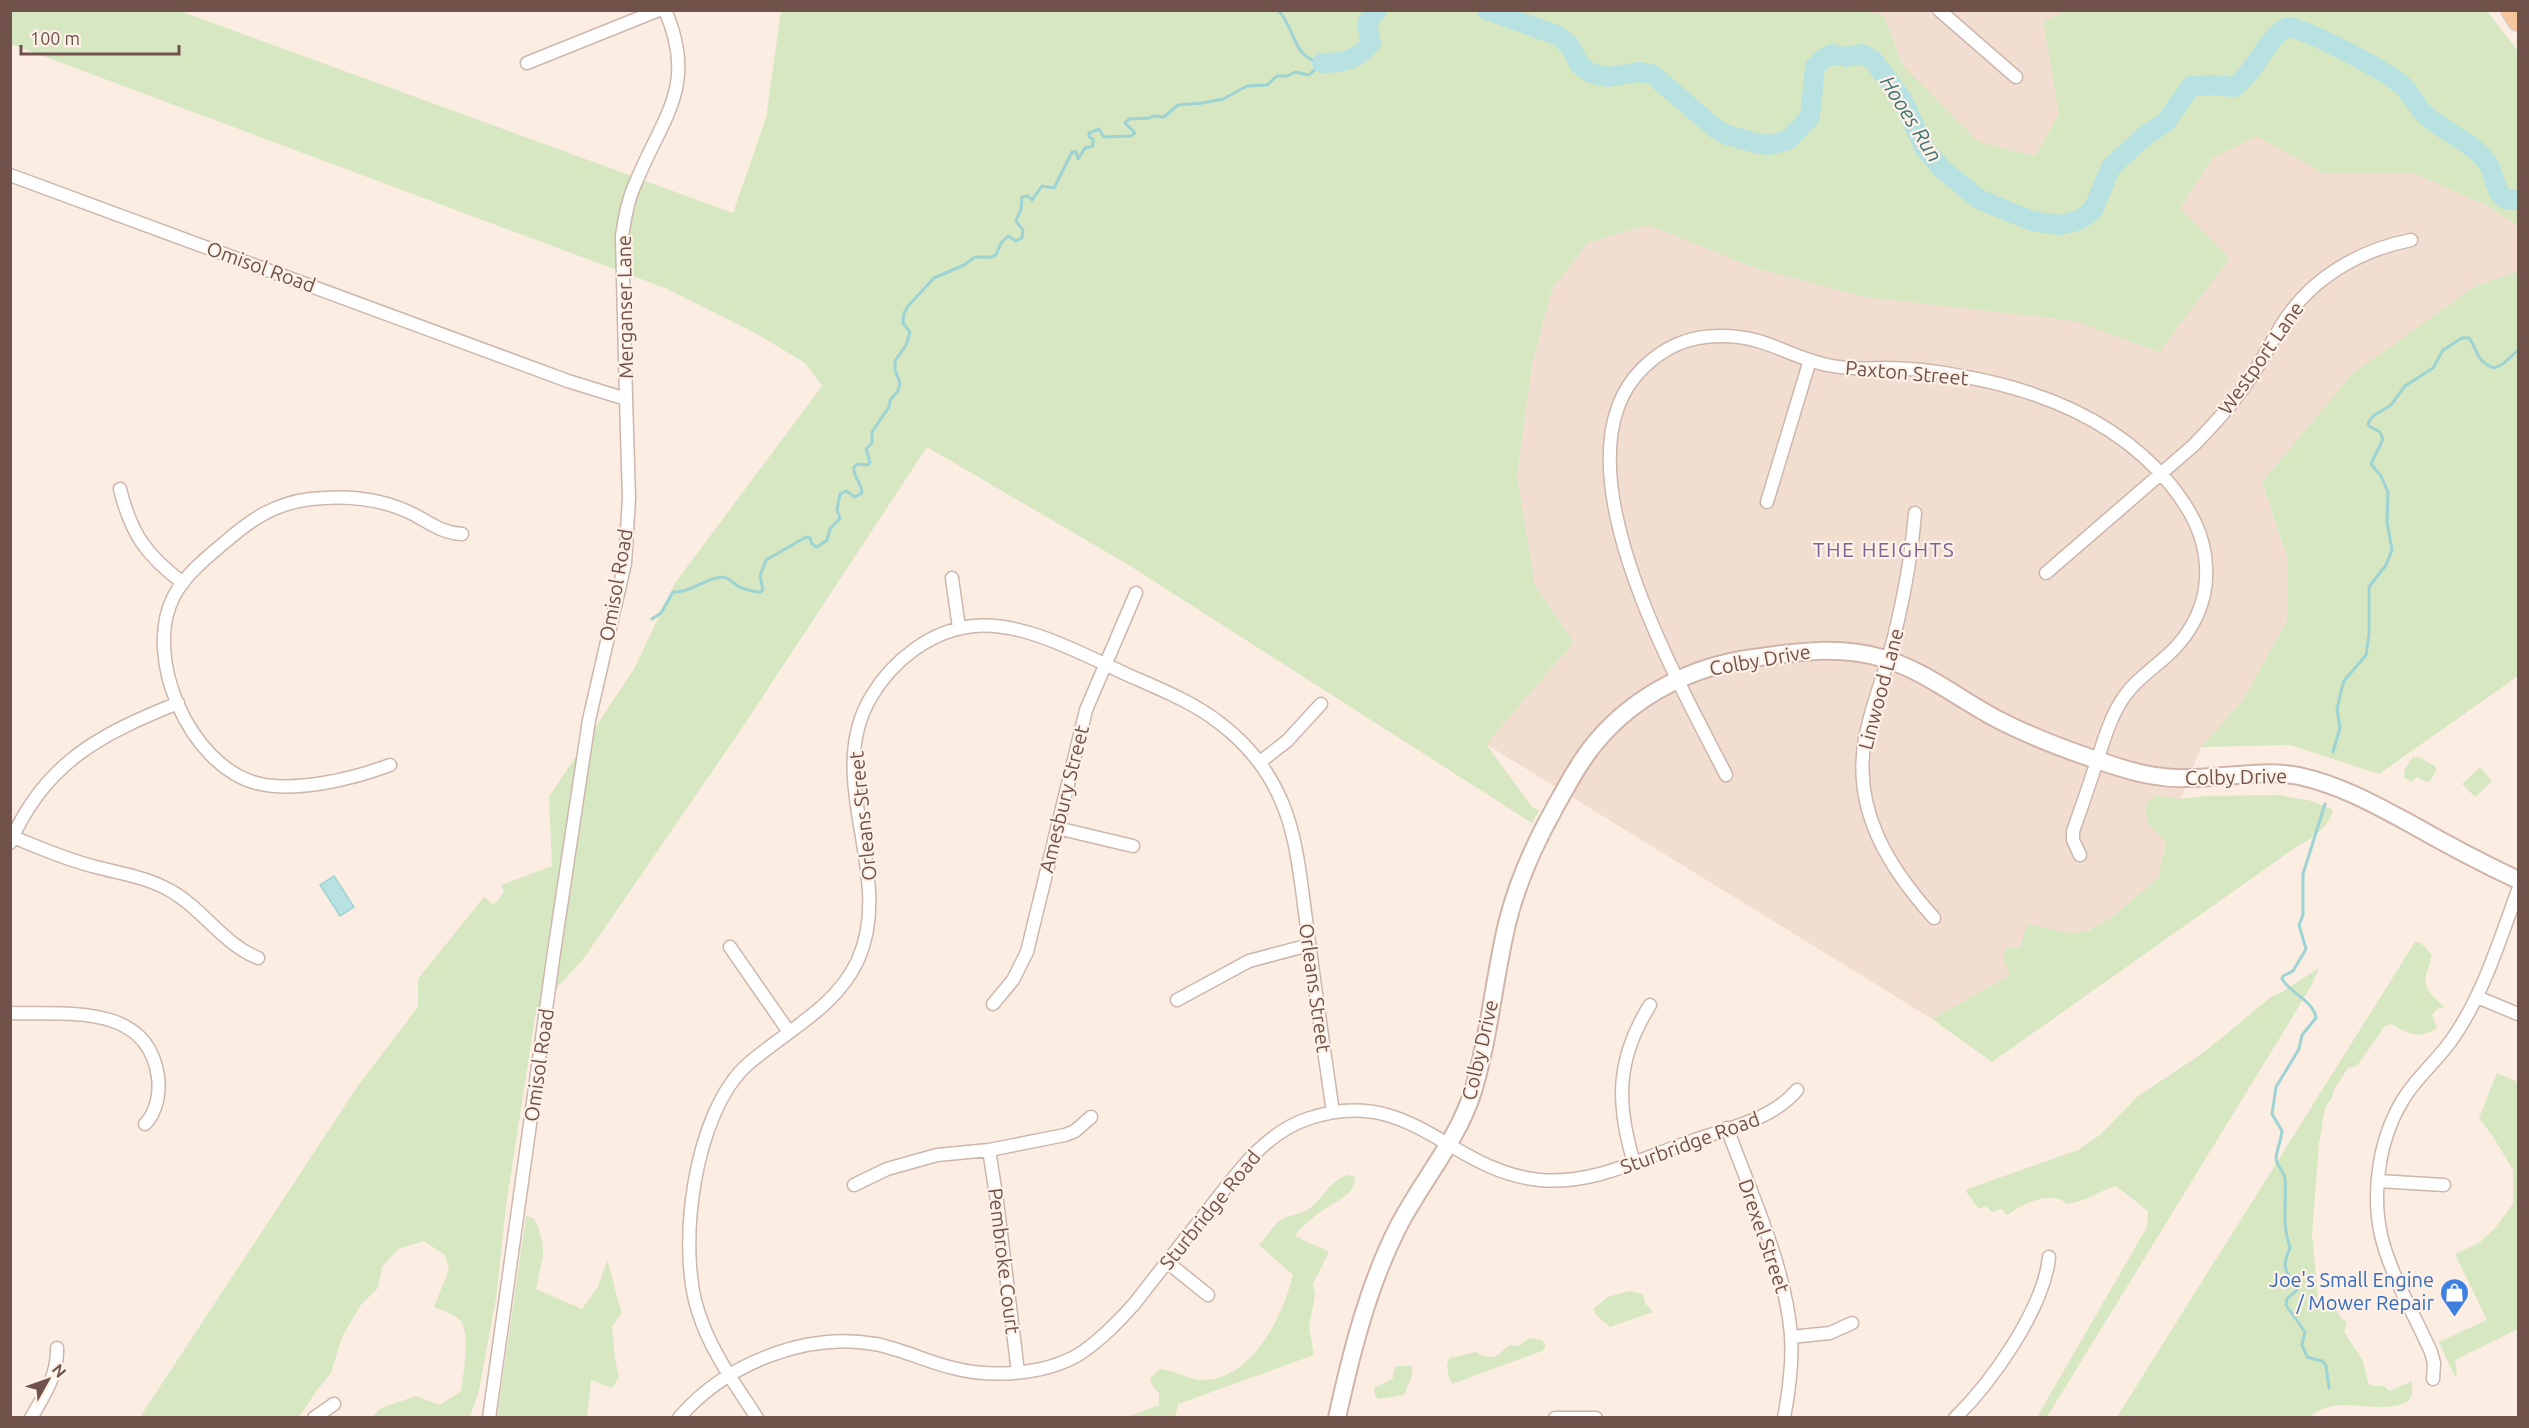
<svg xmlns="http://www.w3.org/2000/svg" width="2529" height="1428" viewBox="0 0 2529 1428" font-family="Ubuntu,sans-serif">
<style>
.residential{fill:#f2ded0}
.green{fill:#d6e7c1}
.water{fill:#b8e2e2;stroke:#9ed3d4;stroke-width:1.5}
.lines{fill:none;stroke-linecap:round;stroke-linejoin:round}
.stream{stroke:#9ed3d4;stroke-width:3}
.river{stroke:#b8e2e2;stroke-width:20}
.street-casing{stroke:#cdb6ac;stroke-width:15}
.secondary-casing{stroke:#d0b4a9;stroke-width:20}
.primary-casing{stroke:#d4cbc9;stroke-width:22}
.street{stroke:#fff;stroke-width:12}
.secondary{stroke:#fff;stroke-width:16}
.primary{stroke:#f6c79d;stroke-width:20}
.labels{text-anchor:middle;stroke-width:4.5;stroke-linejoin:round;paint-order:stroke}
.street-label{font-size:20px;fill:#70524a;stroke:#fef1e7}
.shop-label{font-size:20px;fill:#366cbe;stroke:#fef1e7;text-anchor:end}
.water-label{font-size:21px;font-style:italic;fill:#3f7576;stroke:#fef1e7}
.neighbourhood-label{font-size:21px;letter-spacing:1.5px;fill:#7d6693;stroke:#fef1e7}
</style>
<rect width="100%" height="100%" fill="#fbede2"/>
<path class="residential" d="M1863,11h204l-24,10 16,93 -24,42 -56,-14 -77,-78 -18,-49z
M2257,135l66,38 90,-1 73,33 32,21v45l-44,16 -212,195 26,78 -1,61 -44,79 -42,47 -33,85 -10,46 -46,39 -180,102 -446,-275 88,-102 -39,-56 -18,-110 15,-111 20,-76 36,-46 60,-18 107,43 110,29 211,24 83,31 21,-144 33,-50z"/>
<path class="green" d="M10,11h170l553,202 33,-95 15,-107h1082l21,4 18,49 77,78 56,14 24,-42 -16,-93 24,-10h420l31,40v175l-32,-21 -73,-32h-90l-66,-37 -44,22 -33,50 50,50 -71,94 -84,-31 -210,-24 -110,-29 -107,-43 -60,18 -36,46 -20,76 -15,111 18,110 39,56 -88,102 46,63 7,4 -7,12 -405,-259 -200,-117 -185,281 -158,230 -48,53 -30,195 -10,93 -17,91 -9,27h-98l9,-9 35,-12 24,9 21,-14c2,-15 10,-59 -1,-71 -6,-6 -19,-10 -26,-13l15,-38 -4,-14 -21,-14 -26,8 -16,18 -4,21 -18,18 -18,31 -11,36 -14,17 -18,27h-159l217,-330 61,-80v-28l66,-82 10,8 10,-13 -3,-7 51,-19 -3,-69 85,-128 41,-86 147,-197 -17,-23 -48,-29 -92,-46 -654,-244z
M2518,271v405l-139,98 -89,-29 -89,2 42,-47 44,-79 1,-61 -26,-78 90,-108 122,-87z
M2413,757h6l16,9 1,5 -6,11h-4l-9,-5 -6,5 -7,-5 1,-8z
M2480,767l12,14 -17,16 -13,-13z
M2278,795l34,6 21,9c-6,19 -20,28 -37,37l-304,215 -60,-43 78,-44 -7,-17 3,-10h14l7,-24 44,9 17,-2 24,-14 46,-39 8,-35 -18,-20 -3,-14 3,-8 9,-5 24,3 24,-3z
M2415,942l6,1 11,12c-8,28 -13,31 13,52l-8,2 -5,6 5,13c-18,11 -29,7 -45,-4l-7,2 -28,40 -9,2 -15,23 -1,7 -7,9 -6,36 -7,91 6,65 4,6c11,1 14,2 18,12l7,5 -3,10 19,29 5,22 6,3h10l6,5 22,-10v13l-3,7c-26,14 -57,-2 -84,7 -6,2 -12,7 -17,9h-191z
M2319,968l-8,18 -35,58 -229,373h-10l110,-190 1,-16 -32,-25c-15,4 -34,17 -49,18 -15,-15 -45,0 -60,11l-5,-6 -10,3 -6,-6 -7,3 -14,-19 113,-40 22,-15 38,-39 65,-43 68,-56 11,-5z
M2497,1073l21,9v247l-63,31 2,15 -2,2 -16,-35 48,-22 -32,-66 24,-11 16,-15 18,-24v-34l-19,-32 -15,-20z
M1348,1175l7,2c1,16 -16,23 -27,30 -11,6 -21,16 -30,24l-3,5 34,16 -16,32 2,11 -6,32 5,28 -136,49 -3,13h-48l32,-12v-12l-6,-6 -3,-9 10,-9c14,1 27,10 41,11 50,2 82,-64 92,-105l-34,-30c7,-7 12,-17 19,-23 8,-7 21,-7 31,-13 15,-11 20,-29 39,-34z
M526,1216l8,2c15,32 8,39 2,71l46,20 16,-22 9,-26c7,17 8,34 15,51l-10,15 3,32 4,18 -7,11 -21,-8 -4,37h-90z
M1629,1291l14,3 2,9 8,9 -43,15 -13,-11 -4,-7 15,-12z
M1529,1338l13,2 4,7 -4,4 -90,33c-3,-8 -8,-18 -2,-26l26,-6 7,4 12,1 15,-12 9,1z
M1397,1366h15v10l-8,19 -25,4 -4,-3 -1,-8 19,-10 1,-8z"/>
<path class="water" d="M334,876l20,31 -14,9 -20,-31z"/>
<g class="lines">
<path class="stream" d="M1278,10c18,19 14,48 44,53
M652,619l9,-6 12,-21c17,1 32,-14 49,-15 8,0 13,9 20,11 6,2 13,4 18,4l3,-2 -3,-14 6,-16 40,-23 4,1 2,6 5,3 10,-7 3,-11 10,-11 -3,-8 3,-16 6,-3 9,6 7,-4c0,-11 -9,-15 -8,-26l4,-3 10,1 2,-3 -4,-13 6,-6v-11l17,-25 1,-7 8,-9 2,-8 -5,-13v-9l11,-16 4,-13 -7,-9 1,-10 4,-7 26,-28 30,-13 11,-8h16l5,-2 5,-12 7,-7 8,5 6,-3 1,-8 -7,-9 5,-12 1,-12 6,-1 4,4 10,-14 12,2 18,-36h4l2,7 7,-11 8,-2v-7l-4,-2v-4l10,-4 5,8 27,-1 4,-3 -10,-10 4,-4 21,-1 3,-2 11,1 14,-12 24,-2 21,-4 24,-13 20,-1 10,-9h10l9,-4 13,3 13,-12
M2333,752l7,-24 -3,-19 4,-18 3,-10 22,-26 3,-21v-47l17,-22 6,-15 -5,-28 1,-30 -7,-16 -10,-12 12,-25 -3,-7 -11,-6 -1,-3 5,-7 18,-11 14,-19 28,-18 10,-18 19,-12h7c10,13 6,23 25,30l9,-4 15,-14
M2325,804l-22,70v41l-4,10 7,24 -13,22 -10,5 -1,3c9,15 31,21 34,39l-14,17 -3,14 -23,38 -4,27 10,17c-1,9 -5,18 -6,27 0,8 9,14 9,21 2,27 -4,41 5,69 -11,25 -1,22 7,42l-10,9 -1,6 19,27 -3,13 5,12 15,4 4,4 3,23"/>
<path class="river" d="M1487,10l72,26 11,10 9,18 11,9 18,4 30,-5 14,2 64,55 11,6 33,9 9,1 19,-5 22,-23 5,-50 8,-8 9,-5 14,3 16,-3 11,6 29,39 23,50 17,20 37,30 16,7 37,15 28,4 19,-5 14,-10 18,-43 35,-32 20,-13 25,-36 23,-1 20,2c22,-14 35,-55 55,-60 23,5 96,43 114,59 10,10 15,24 26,32 19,16 43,24 58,44 10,14 6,43 31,37
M1322,63c22,0 35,-3 49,-20l-4,-20 10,-13"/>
<defs>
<path id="street" d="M1939,10l77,67
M527,63l132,-53
M10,175l558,206 58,18 3,99 -4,65 -36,157 -35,232 -65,466
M626,399l-4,-163c3,-19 6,-37 14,-54 27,-66 62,-96 29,-172
M120,489c11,45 27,67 63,94
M1767,502l43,-142
M1915,513c-4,49 -13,95 -26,143 -8,27 -19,55 -24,83 -13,71 24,129 69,179
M2046,573l148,-128c20,-21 40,-42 56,-67 13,-18 22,-37 33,-55 28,-45 77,-73 128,-83
M952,578l7,50
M1260,762l27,-21 34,-37
M390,765c-37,14 -95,28 -134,18 -66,-18 -114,-126 -82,-187 11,-21 32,-38 50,-53 26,-23 51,-40 87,-44 35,-4 70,-1 102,15 17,9 29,19 49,20
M1726,775c-47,-93 -177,-316 -83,-407 21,-21 46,-32 76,-32 46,-1 67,20 108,29 19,4 37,4 57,3 25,0 52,3 77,8 80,14 157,45 209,108 20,25 35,51 36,83 2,34 -13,65 -38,88 -18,16 -37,28 -49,50 -10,16 -15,35 -21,53 -8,24 -16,49 -25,73v9l7,15
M1057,828l76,18
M13,837c27,11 54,23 83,30 26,7 51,10 75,24 32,18 52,53 87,67
M10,843c35,-81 91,-109 168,-140
M730,947l59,85
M2477,997l41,17
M1177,1000l72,-39 60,-16
M993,1004l20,-24 14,-28 59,-242 50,-117
M10,1013c55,2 138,-11 148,64 2,15 -1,35 -13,47
M1727,1128c24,66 58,137 64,207 2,28 -2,56 -7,83
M989,1150l8,51 21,171
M1634,1163c-18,-60 -18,-104 16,-158
M2378,1181l66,4
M854,1185l33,-16 50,-14 52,-5 76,-15 10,-4 16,-14
M1167,1262l41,33
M1791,1337l39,-4 22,-10
M2433,1379l1,-16 -3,-11c-16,-36 -41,-78 -50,-117 -10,-46 -1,-101 25,-140 14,-21 35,-38 49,-60 29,-43 45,-96 63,-145
M31,1418c13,-23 27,-43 26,-70
M314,1418l20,-14
M679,1418c46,-54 126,-86 196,-74 27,5 52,18 78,24 38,10 90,7 125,-13 22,-14 40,-33 57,-52 23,-30 47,-60 70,-89 29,-36 56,-79 102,-95 104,-36 141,52 233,61 54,5 102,-22 152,-39 36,-13 80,-21 105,-51
M757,1418c-22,-34 -47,-68 -59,-107 -21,-65 -4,-198 49,-246 37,-33 89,-57 111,-105 38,-85 -36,-181 13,-263 21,-36 60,-67 103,-71 50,-5 110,29 154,49 32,14 65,27 93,49 26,20 47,46 60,76 17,38 20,86 26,127 8,62 17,123 26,185
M1555,1418h41
M1955,1418c37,-36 89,-110 94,-161"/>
<path id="secondary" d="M1337,1418c14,-64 31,-132 61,-191 23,-45 60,-87 75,-136 17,-56 21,-115 35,-171 10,-40 26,-75 46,-111 13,-23 25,-47 42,-67 39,-47 97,-76 157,-84 44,-6 86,-13 129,0 42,12 77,41 115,61 38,20 80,35 121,48 22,7 46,12 69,11 37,0 75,-9 112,-2 41,9 75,28 112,48 35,20 71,39 107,56"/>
<path id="primary" d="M2511,10l7,11"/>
</defs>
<use href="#street" class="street-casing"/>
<use href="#secondary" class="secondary-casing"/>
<use href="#primary" class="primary-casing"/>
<use href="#street" class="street"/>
<use href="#secondary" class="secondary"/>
<use href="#primary" class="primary"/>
</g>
<defs>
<symbol id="shop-pin" viewBox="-11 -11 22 30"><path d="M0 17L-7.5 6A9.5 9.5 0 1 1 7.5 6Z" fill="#3f7fe0" stroke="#fef1e7"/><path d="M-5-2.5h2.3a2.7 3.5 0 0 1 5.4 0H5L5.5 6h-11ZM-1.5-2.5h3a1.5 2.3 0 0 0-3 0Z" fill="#fff"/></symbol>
</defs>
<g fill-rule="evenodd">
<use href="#shop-pin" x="2438" y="1276" width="33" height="45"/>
</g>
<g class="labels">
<g class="street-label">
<text transform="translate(261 267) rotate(20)" y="7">Omisol Road</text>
<text transform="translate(625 307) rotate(-91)" y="7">Merganser Lane</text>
<text transform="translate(2261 358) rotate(-55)" y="7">Westport Lane</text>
<text transform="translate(1907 373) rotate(5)" y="7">Paxton Street</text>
<text transform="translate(616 585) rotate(-80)" y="7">Omisol Road</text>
<text transform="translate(1760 660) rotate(-10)" y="7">Colby Drive</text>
<text transform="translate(1881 689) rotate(-75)" y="7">Linwood Lane</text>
<text transform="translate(2236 777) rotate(-1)" y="7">Colby Drive</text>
<text transform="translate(1064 799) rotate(-76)" y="7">Amesbury Street</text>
<text transform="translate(863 816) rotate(-96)" y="7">Orleans Street</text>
<text transform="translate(1315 988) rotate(82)" y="7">Orleans Street</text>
<text transform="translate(1480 1050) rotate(-77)" y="7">Colby Drive</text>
<text transform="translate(539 1065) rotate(-82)" y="7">Omisol Road</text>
<text transform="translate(1690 1143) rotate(-20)" y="7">Sturbridge Road</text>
<text transform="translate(1210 1210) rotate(-51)" y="7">Sturbridge Road</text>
<text transform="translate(1764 1236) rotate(71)" y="7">Drexel Street</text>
<text transform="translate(1004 1261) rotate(83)" y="7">Pembroke Court</text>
</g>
<g class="shop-label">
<text x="2434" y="1287">Joe's Small Engine<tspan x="2434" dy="23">/ Mower Repair</tspan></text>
</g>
<g class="water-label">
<text transform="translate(1911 119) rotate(58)" y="7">Hooes Run</text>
</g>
<g class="neighbourhood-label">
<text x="1884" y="557">THE HEIGHTS</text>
</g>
</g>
<rect width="2529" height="1428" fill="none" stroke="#70524a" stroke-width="24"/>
<g transform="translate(48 1380) rotate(50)" stroke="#fef1e7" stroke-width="4.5" paint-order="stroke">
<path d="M0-4.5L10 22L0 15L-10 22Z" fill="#70524a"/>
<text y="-9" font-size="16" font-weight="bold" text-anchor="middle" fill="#70524a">N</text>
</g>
<path d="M21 45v9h158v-9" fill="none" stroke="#70524a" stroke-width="3"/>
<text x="30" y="45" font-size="18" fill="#70524a" stroke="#fef1e7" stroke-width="4.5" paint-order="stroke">100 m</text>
</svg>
